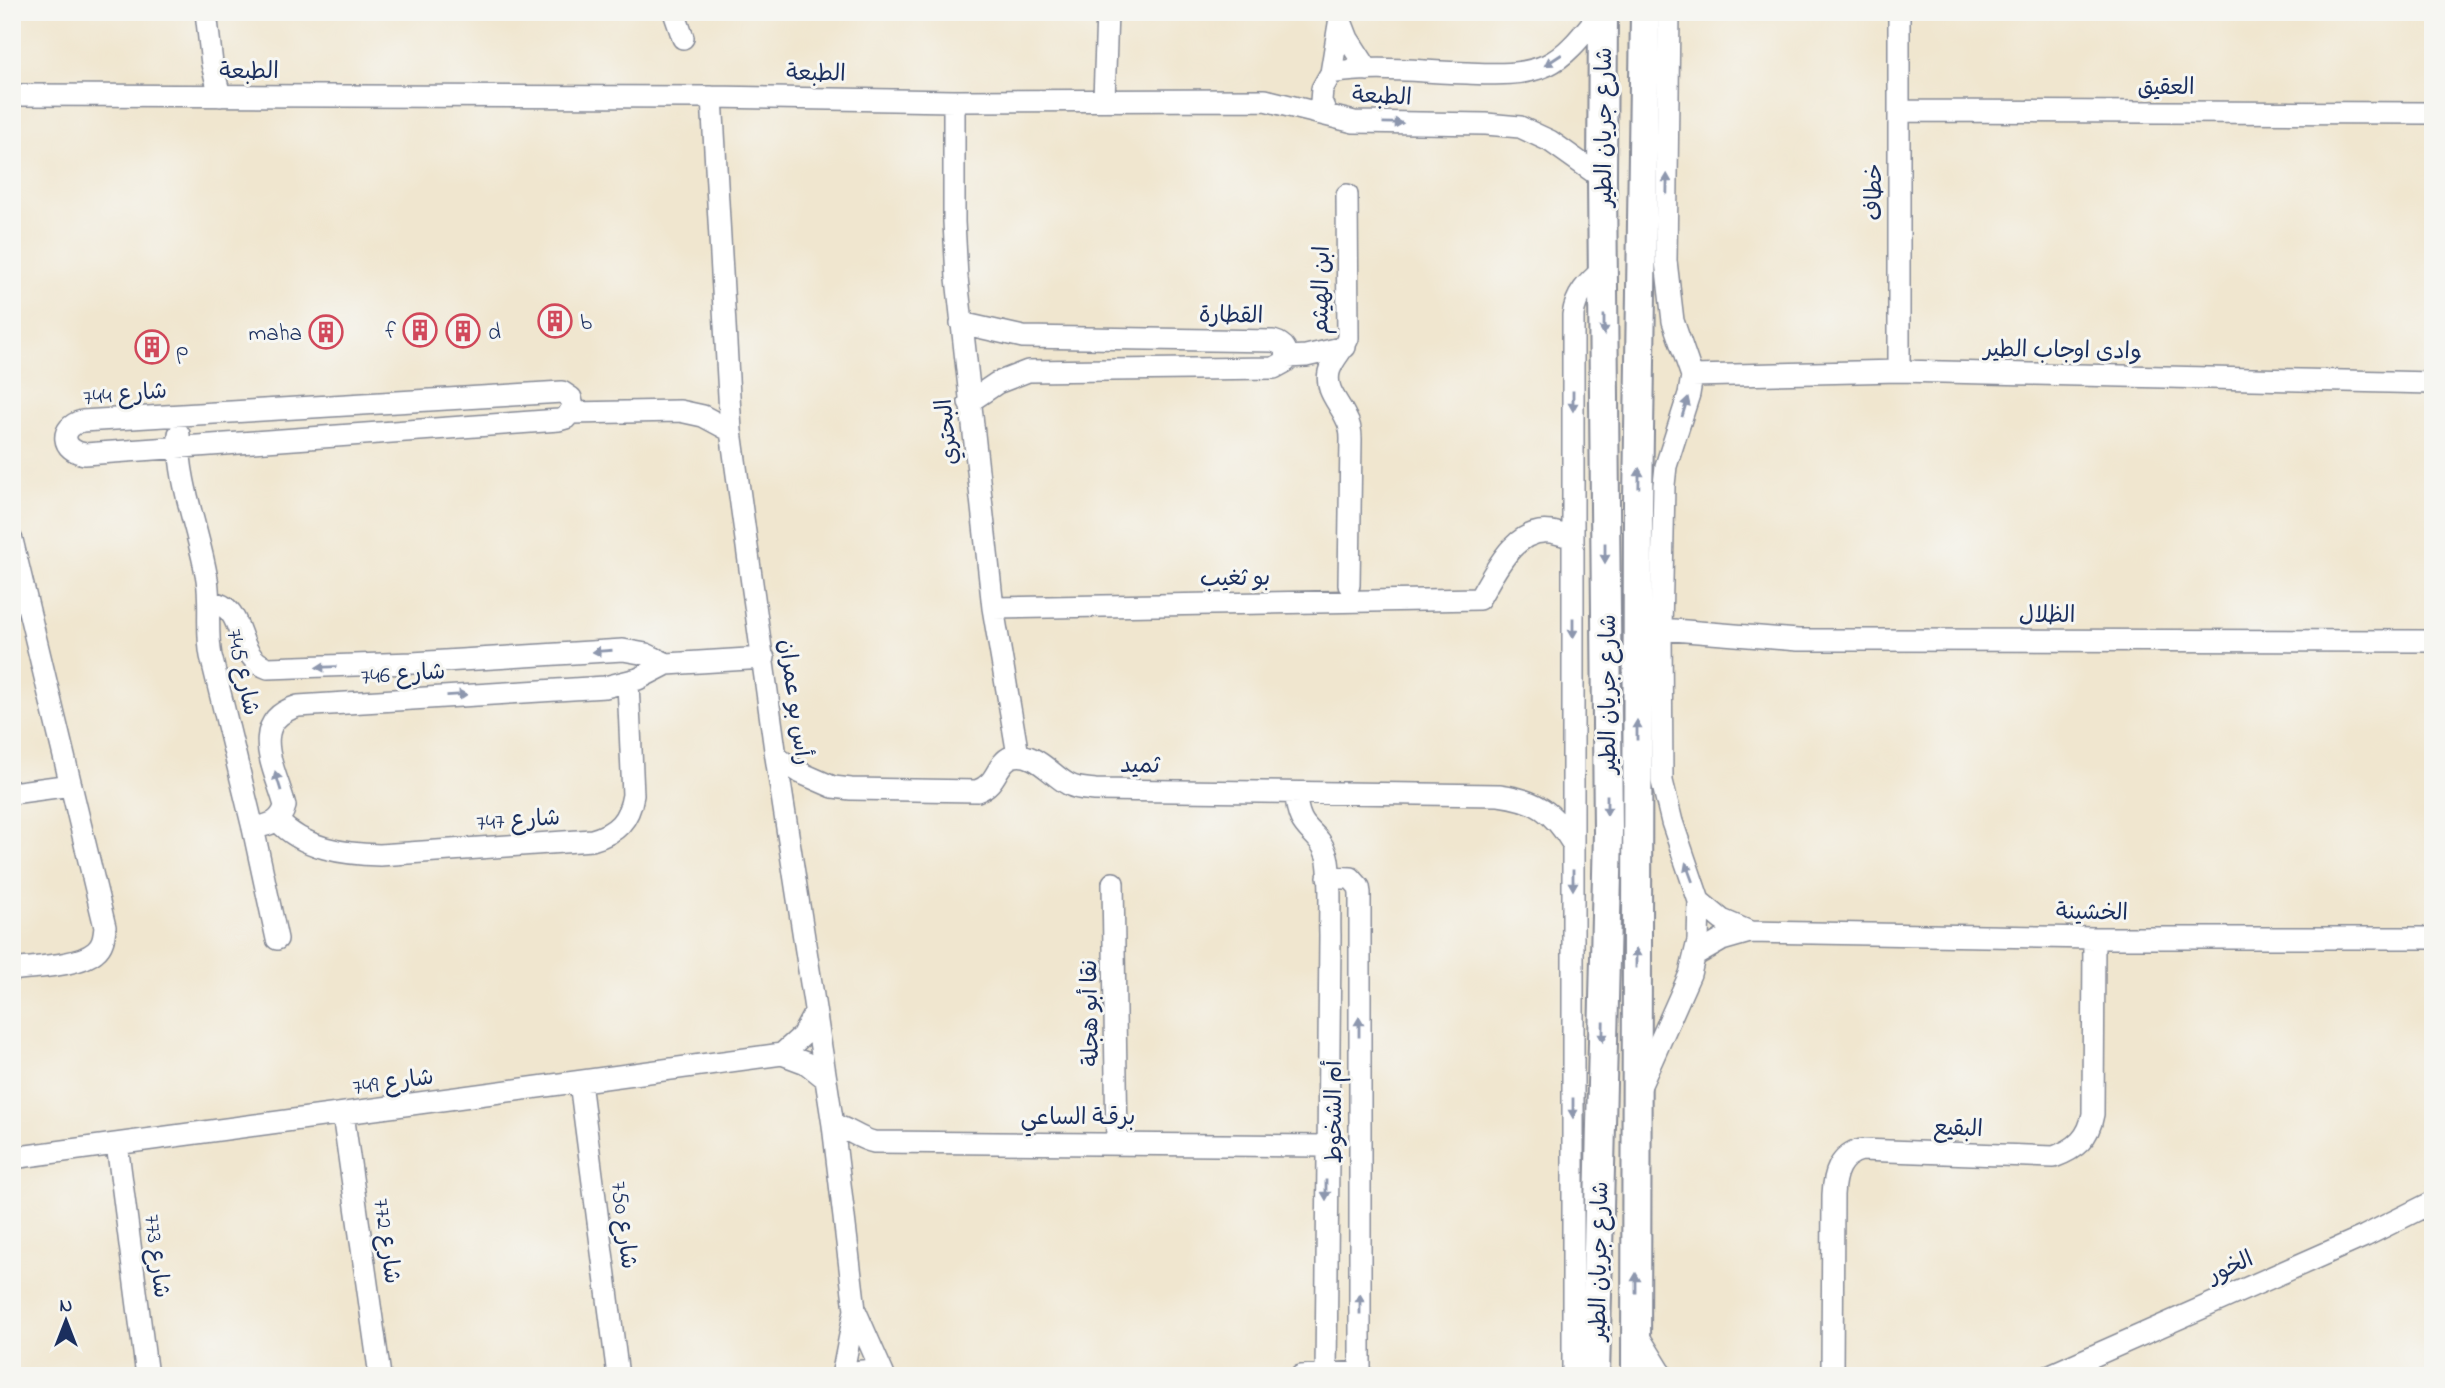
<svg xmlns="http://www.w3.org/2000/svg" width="2445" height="1388" viewBox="0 0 2445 1388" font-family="'Indie Flower','Playpen Sans Arabic',sans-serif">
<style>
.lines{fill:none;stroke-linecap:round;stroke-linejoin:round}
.minor-casing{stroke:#868a96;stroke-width:24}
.tertiary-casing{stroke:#868a96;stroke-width:32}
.minor{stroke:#fff;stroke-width:21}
.tertiary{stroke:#fff;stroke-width:28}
.oneway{fill:#8d97ae}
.labels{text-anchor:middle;stroke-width:6;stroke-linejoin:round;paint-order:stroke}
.street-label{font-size:23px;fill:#1b2f5e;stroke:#f6f6f2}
.poi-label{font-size:23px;fill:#1b2f5e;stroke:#f6f6f2;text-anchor:start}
</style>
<rect width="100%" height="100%" fill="#f6f6f2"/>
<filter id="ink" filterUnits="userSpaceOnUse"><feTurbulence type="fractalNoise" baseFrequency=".0143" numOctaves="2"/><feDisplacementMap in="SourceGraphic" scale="14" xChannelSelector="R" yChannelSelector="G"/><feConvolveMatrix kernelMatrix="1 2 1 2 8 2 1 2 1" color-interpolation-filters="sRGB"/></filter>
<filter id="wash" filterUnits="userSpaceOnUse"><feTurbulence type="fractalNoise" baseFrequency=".00686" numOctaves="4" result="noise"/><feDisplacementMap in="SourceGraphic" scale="28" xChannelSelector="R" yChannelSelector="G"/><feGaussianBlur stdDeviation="1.57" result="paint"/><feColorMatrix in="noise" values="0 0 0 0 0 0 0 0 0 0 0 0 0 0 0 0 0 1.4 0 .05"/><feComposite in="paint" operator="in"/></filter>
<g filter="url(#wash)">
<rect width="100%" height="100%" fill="#f0e6cf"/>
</g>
<g filter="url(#ink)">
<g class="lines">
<defs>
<path id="minor" d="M206,12l6,52 8,32
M674,12l9,26
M1341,21l7,18 20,31
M1331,73c44,-8 91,-1 136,0 25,1 56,3 80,-8 22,-10 39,-35 54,-53
M12,95l700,2 242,4 311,-1 89,22 132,2 34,3 30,14 52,37
M712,97l19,334 45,326 57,368 22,185 -13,66
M1104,100l3,-88
M954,101v121l3,56 36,330 25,147
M1900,111l533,2
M1326,113l-5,-12 1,-12 9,-16 10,-61
M1347,195l1,143c-5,13 -16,21 -19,34 -4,19 10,30 17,46 4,7 5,13 5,21l-2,146
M961,323l62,14 250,4c11,3 16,9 12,21l-11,6 -246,3 -31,12 -28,19
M1287,357l19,-1 39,-9
M1899,371v-359
M1692,376l207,-5 534,12
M562,392l9,6 2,9 -7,11 -7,2 -474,34c-24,-3 -26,-27 -3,-33z
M571,413l109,-2 23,5 28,15
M179,434c-1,49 20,97 28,145 4,26 -1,51 4,77l42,172 24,111
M12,540l93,387c-1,10 -2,19 -10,25 -16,14 -62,15 -83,18
M209,602c40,3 22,53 59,66l144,-5 211,-13 23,4 21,10
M993,608l486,-9c16,-27 35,-72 72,-67 7,1 15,4 22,6
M1661,629l137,11h37l598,1
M776,757l25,16 32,14 18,2 126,2c21,-7 19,-28 34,-34 22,-8 40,18 57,27 8,5 18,5 27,6l404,5c37,5 54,16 74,49
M12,793l59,-8
M1296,793c1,41 22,34 31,63 5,19 2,58 3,79l-4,441
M278,821c26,28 66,33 102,34l212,-15c25,-7 37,-20 41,-45l-5,-112
M253,828c16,-3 28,-5 32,-22 -9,-36 -39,-84 13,-100l307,-19 33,-8 29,-15 97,-6
M1113,883l4,259
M1699,901l23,19 28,12
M1696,955l26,-15 28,-8 344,6h339
M782,1054l20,-18 13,-24
M580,1082l38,294
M1639,1089l51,-115 8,-33 1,-40 -27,-79 -10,-41 -1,-152 3,-144 2,-19 23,-72 3,-18 -19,-55 -7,-60 3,-249
M343,1114l37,262
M833,1125c15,3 26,14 41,17l452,4
M117,1144l30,232
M12,1158l770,-104 24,9 20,16
M855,1310l29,66
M1636,1332l27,44
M846,1376c13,-7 25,-7 38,0
M1301,1376l59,-4v-479l-1,-6 -8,-9 -23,-1
M1573,1376v-1061c3,-20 14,-32 30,-45
M1832,1376l1,-181c1,-21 6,-39 28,-45l193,7c22,-8 35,-19 39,-43l1,-176
M2048,1376l317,-140 68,-34"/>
<path id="tertiary" d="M1595,1376l13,-544 -6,-654 1,-166
M1636,1376l2,-874 7,-490"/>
</defs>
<use href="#minor" class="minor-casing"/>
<use href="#tertiary" class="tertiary-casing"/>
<use href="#minor" class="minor"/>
<use href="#tertiary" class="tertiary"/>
</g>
<defs><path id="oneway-solid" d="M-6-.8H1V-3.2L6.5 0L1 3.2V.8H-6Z" transform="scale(1.75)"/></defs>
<g class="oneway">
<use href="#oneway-solid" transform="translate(1553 60) rotate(147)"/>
<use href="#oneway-solid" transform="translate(1393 123) rotate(1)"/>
<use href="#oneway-solid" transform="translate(1667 184) rotate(-89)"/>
<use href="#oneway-solid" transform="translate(1604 325) rotate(90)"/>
<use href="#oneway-solid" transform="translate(1573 401) rotate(90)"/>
<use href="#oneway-solid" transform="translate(1685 407) rotate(-73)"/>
<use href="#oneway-solid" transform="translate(1639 478) rotate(-89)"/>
<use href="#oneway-solid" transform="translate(1605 553) rotate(90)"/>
<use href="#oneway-solid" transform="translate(1573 628) rotate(90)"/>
<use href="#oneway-solid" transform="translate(602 651) rotate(176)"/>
<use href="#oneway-solid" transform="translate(326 667) rotate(178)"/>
<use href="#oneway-solid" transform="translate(457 695) rotate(-3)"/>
<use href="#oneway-solid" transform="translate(1637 730) rotate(-90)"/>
<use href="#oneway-solid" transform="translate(278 781) rotate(-107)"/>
<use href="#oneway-solid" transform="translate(1607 805) rotate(90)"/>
<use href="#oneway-solid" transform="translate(1689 872) rotate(-110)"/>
<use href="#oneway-solid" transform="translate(1573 880) rotate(90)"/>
<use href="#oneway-solid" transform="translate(1636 958) rotate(-90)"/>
<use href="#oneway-solid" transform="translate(1359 1027) rotate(-90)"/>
<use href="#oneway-solid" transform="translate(1603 1032) rotate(91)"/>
<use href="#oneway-solid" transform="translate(1573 1108) rotate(90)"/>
<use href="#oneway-solid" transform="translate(1326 1190) rotate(90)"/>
<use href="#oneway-solid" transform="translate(1636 1283) rotate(-90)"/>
<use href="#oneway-solid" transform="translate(1360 1304) rotate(-90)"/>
</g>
</g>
<defs>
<symbol id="building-ring" viewBox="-11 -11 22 22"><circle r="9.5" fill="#f6f6f2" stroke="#d1495b" stroke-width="1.5"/><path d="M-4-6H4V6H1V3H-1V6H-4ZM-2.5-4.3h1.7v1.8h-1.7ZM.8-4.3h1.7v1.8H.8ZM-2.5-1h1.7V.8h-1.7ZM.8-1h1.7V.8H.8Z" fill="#d1495b"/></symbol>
</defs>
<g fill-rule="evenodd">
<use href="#building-ring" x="536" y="302" width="38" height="38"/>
<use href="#building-ring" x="401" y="311" width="38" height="38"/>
<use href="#building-ring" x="444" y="312" width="38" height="38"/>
<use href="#building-ring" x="307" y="313" width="38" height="38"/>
<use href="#building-ring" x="133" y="328" width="38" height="38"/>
</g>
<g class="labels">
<g class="street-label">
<text x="249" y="78">الطبعة</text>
<text transform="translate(816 72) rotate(1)" y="8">الطبعة</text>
<text x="2166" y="94">العقيق</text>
<text transform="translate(1382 95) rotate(3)" y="8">الطبعة</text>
<text transform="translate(1603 127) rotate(-90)" y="8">شارع جريان الطير</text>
<text transform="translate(1873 192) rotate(-90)" y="8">خطاف</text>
<text transform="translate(1320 290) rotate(-89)" y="8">ابن الهيثم</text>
<text transform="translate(1231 314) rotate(1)" y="8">القطارة</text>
<text transform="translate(2063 349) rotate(1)" y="8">وادى اوجاب الطير</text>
<text transform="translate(125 393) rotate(-5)" y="8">شارع 744</text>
<text transform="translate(946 432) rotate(-96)" y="8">البحتري</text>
<text transform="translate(1235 577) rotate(-1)" y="8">بو ثغيب</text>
<text x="2047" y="622">الظلال</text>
<text transform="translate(244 672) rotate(78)" y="8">شارع 745</text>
<text transform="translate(403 673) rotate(-4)" y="8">شارع 746</text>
<text transform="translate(1607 694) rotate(-90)" y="8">شارع جريان الطير</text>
<text transform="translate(796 702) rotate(82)" y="8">رأس بو عمران</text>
<text transform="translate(1140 764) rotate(1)" y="8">ثميد</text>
<text transform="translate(518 819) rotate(-4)" y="8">شارع 747</text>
<text transform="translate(2092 911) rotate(1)" y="8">الخشينة</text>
<text transform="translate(1089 1013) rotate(-91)" y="8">نقا أبو هجلة</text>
<text transform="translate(393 1081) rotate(-8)" y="8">شارع 749</text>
<text transform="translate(1333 1112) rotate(-90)" y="8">أم الشخوط</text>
<text x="1078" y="1124">برقـة الساعي</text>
<text transform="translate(1958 1127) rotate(2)" y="8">البقيع</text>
<text transform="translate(625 1225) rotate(83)" y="8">شارع 750</text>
<text transform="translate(388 1241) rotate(82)" y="8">شارع 772</text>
<text transform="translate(158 1256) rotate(83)" y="8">شارع 773</text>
<text transform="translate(1598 1261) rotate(-89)" y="8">شارع جريان الطير</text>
<text transform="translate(2230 1266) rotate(-24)" y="8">الخور</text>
</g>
<g class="poi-label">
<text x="580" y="329">b</text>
<text x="396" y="338" text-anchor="end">f</text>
<text x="488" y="339">d</text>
<text x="302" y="340" text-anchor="end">maha</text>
<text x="176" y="355">p</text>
</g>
</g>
<rect width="2445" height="1388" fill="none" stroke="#f6f6f2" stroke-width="42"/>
<g transform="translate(66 1321)" stroke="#f6f6f2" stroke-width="5" paint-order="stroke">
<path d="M0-5L12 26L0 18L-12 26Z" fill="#1b2f5e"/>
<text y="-10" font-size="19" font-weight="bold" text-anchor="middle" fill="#1b2f5e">N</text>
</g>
</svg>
